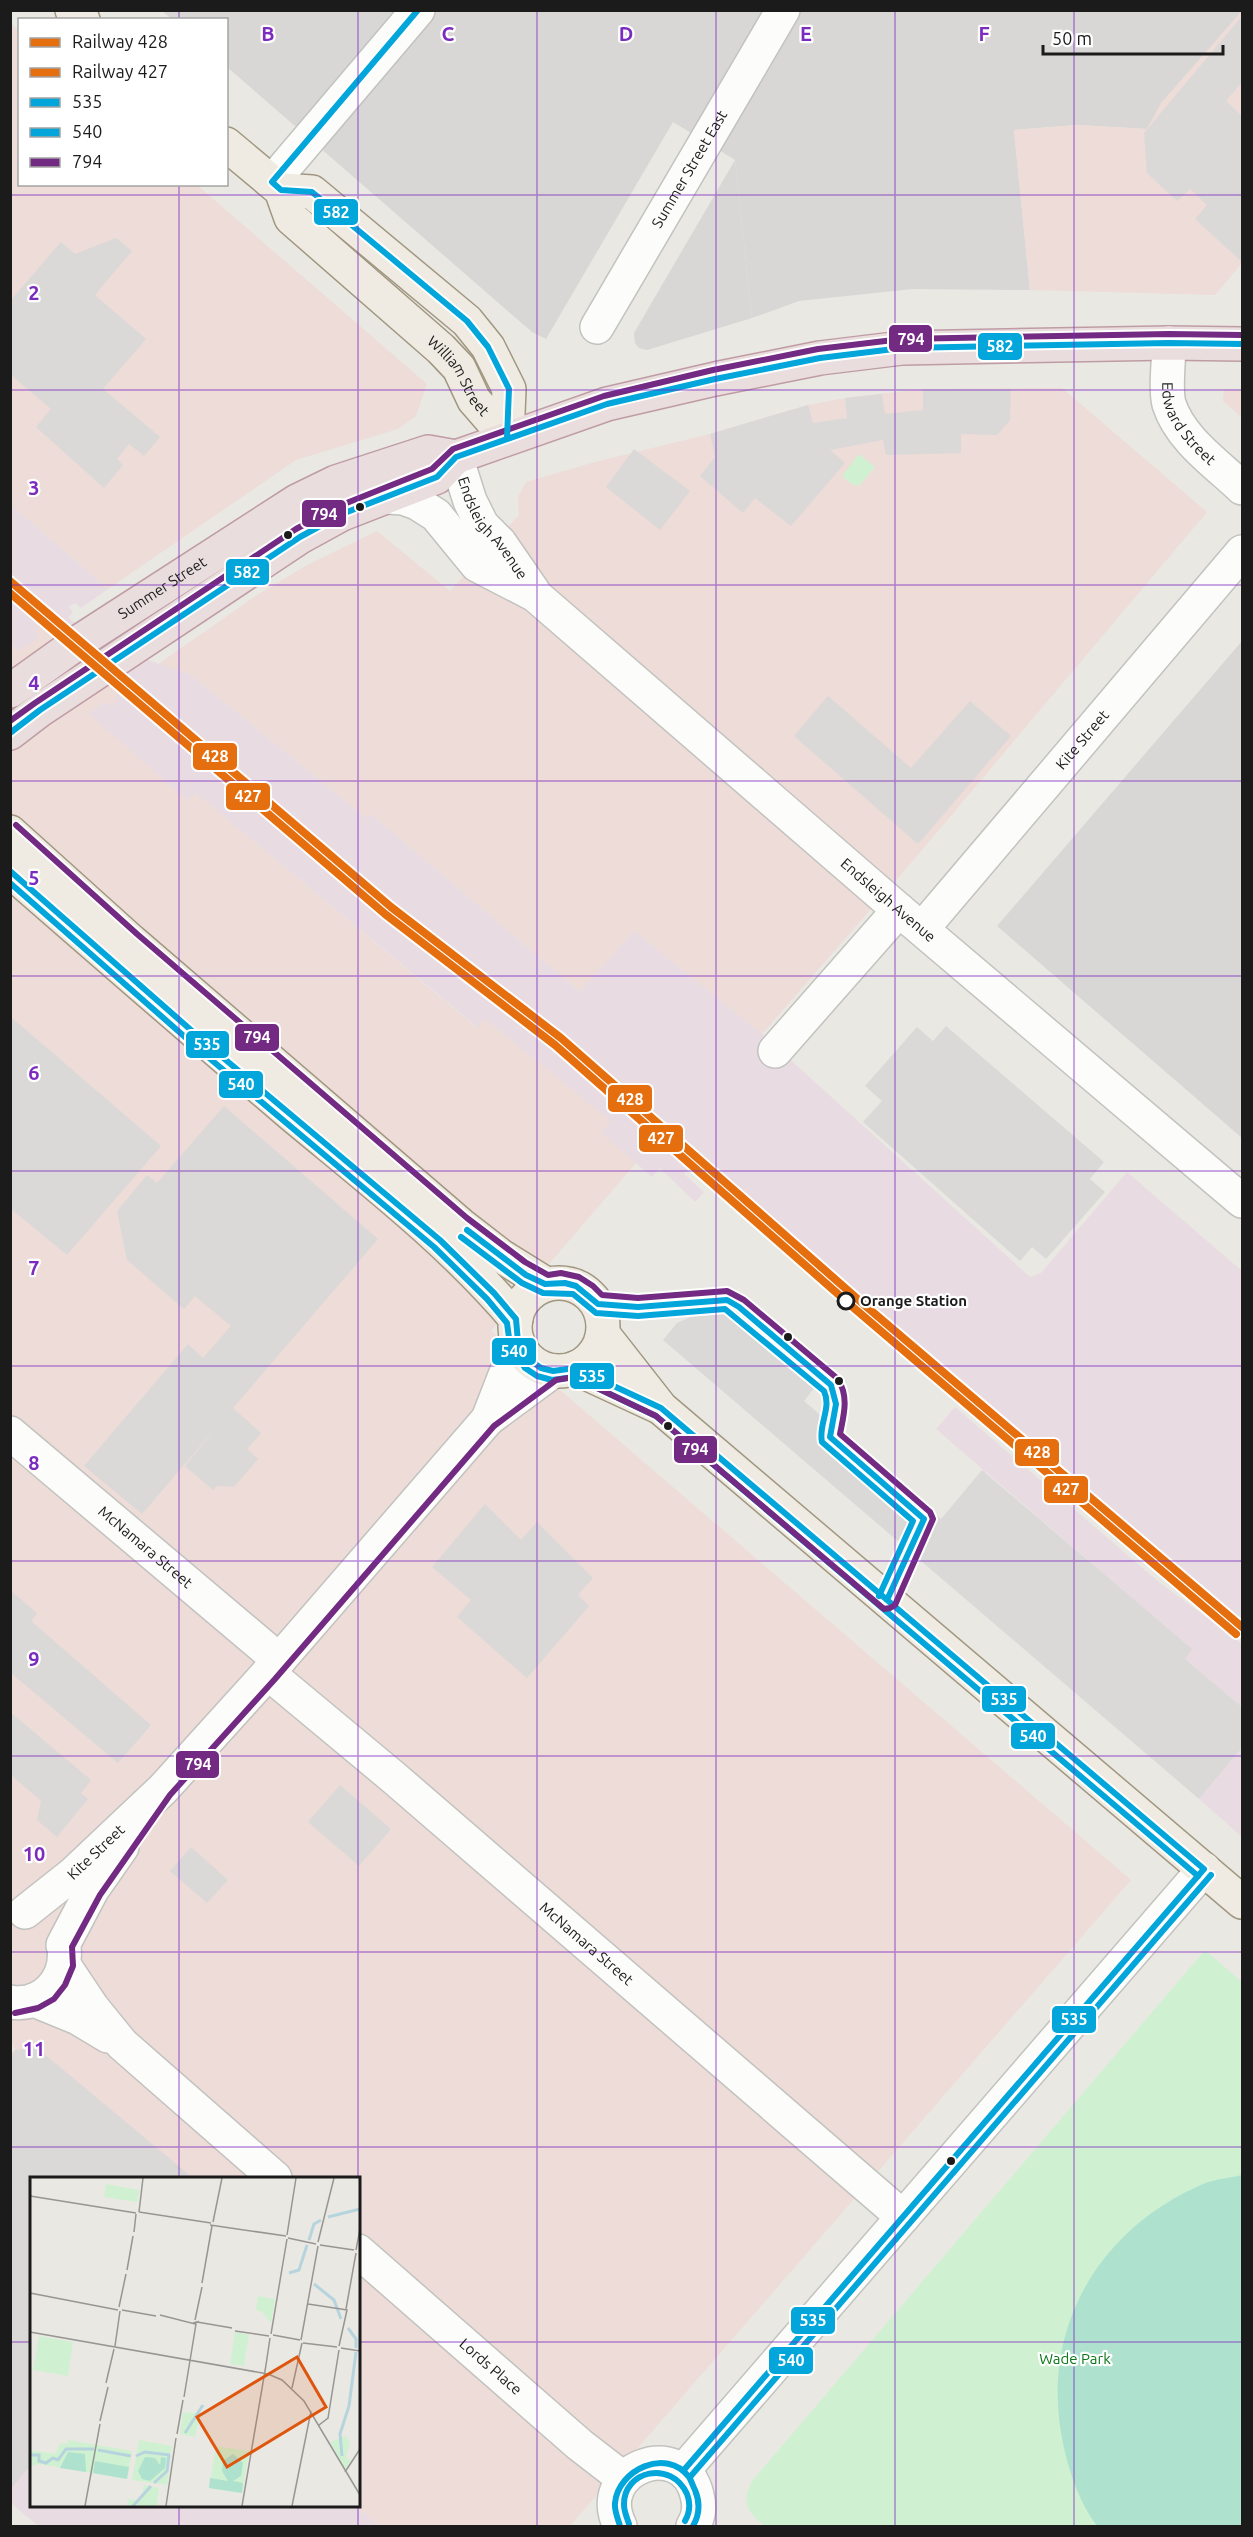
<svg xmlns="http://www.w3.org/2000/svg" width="1253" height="2537" viewBox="0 0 1253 2537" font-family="Ubuntu,sans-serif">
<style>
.residential{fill:#d9d7d5}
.commercial{fill:#eddcd8}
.industrial{fill:#e8dce2}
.religious{fill:#d8d7d5}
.park{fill:#d0f1d1}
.pitch{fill:#aee2ce}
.parking{fill:#dad9d7}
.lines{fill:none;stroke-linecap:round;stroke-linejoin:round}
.minor-casing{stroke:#c2c2bf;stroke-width:36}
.major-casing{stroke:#a09780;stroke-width:36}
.highway-casing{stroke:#bf9ca4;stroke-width:36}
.minor{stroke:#fcfcfb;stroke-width:33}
.major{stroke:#f0ebe2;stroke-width:33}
.highway{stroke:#e9ddde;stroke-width:33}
.bus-1-casing{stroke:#fff;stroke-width:10}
.bus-2-casing{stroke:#fff;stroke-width:10}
.bus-3-casing{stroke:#fff;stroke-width:10}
.bus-4-casing{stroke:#fff;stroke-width:10}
.bus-1{stroke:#03a6da;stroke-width:6}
.bus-2{stroke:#03a6da;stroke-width:6}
.bus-3{stroke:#732a82;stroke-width:6}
.bus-4{stroke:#03a6da;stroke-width:6}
.rail-1-casing{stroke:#fff;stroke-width:12}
.rail-2-casing{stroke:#fff;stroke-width:12}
.rail-1{stroke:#e56e0f;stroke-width:8}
.rail-2{stroke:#e56e0f;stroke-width:8}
.grid{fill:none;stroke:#7b2cbf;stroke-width:1.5;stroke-opacity:0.55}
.bus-dot{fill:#1b1b1b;stroke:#fff;stroke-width:2}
.stop-dot{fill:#fff;stroke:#1b1b1b;stroke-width:3}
.labels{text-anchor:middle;stroke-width:4.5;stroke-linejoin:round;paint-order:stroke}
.street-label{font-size:15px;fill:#1b1b1b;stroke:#fff}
.stop-label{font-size:15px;font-weight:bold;fill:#1b1b1b;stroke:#fff;text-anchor:start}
.park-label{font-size:15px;fill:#0b7819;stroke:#fff}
.inset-river{fill:none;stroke:#b6d4dd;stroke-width:3}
.inset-road{fill:none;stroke:#979693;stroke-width:1.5}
.view{fill:#de560d;fill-opacity:0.15;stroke:#de560d;stroke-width:3}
.inset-edge{fill:none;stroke:#1b1b1b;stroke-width:3}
.grid-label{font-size:20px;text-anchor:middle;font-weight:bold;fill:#7b2cbf;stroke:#fff;stroke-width:4.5;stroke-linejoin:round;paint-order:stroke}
.line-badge{stroke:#fff;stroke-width:2}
.badge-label{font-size:16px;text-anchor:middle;font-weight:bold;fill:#fff}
</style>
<rect width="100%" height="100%" fill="#eae8e3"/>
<path class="residential" d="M162,11h1080l-80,92 -15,26 -69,-4 -64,5 16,160 -117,-1 -114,12 -47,17 -17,-158 -62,-38 -127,217 -14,-7 -305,-265 -1,-47 -54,-1z
M1242,641v497l-245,-212z"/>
<path class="commercial" d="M1242,11v252l-27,32 -185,-5 -16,-160 64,-5 69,4 14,-26z
M10,23l9,8 1,153 177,1 230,199 -11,32 -18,13 -102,31 -188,129 -97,-84z
M1062,388l145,124 -290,344 -155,178 -128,-103 -54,61 -209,-178 -5,4 -175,-143 -34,-10 97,-68 53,-32 70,-34 73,60 69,-76 -1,-18 8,-15 69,-20 115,-28 98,-29 37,-7 78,-9z
M1224,389l18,1v28l-19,-17z
M42,624l70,57 3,-2 10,8 -11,20 -8,-5 -17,11 100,88 6,-9 281,235 8,-9 128,103 -11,12 36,29 -146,169 640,549 -561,646h-196l2,-3 -21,-17h3v-328h-326l-1,288 -20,24 -1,-435 5,-5 -4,-9 -1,-1396 8,6 20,-13 -3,-9z"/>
<path class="industrial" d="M11,505l97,84 -27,19 -6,-5 -6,4 4,6 -5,4 40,35 34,6 49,17 175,143 5,-4 209,178 54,-61 128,103 268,243 11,-4 86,-101 115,99v359l-546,-469 -12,13 20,18 -9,10 -35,-34 -8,9 -51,-44 10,-12 -126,-102 -8,8 -281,-234 -8,8 -100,-88 18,-11 8,5 4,-15 7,-5 -10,-7 -3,1 -70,-57 -7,5 4,9 -21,13 -7,-6z
M955,1407l204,175 83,62v63l-57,-48 6,-10 -255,-220z
M1242,1748v89l-43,-38z
M31,2466l1,40h323l22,18 -3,2h-336l-27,-23v-13z"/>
<path class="religious" d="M735,160l17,158 -105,32 -8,-2 -4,-5 -1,-10z"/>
<path class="park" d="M859,454l16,13 -16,19 -4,-2 -2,1 -11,-9z
M1205,1950l37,32v544h-477c-18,-15 -24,-22 -13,-45z"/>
<path class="pitch" d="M1242,2175v351h-145c-18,-24 -28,-54 -34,-83 -24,-113 35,-214 140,-259 12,-5 27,-6 39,-9z"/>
<path class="parking" d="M1242,16v66l-16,19 16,15v146l-47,-43 12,-14 -17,-16 -13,12 -30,-28 -3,-40z
M116,238l16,13 -37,44 51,44 -43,50 57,48 -16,19 -15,-12 -12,15 6,6 -19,23 -68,-61 15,-18 -40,-34 -1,-74 51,-59 14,12z
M923,389h88l-1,31 -13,15 -36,-1v19l-75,2 -3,-15 -53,10 15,13 -54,63 -36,-28 -12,15 -43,-37 15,-19 -5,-23 98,-29 5,18 34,-5 -2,-20 37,-4 3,20 38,-4z
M634,449l56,42 -30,39 -54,-43z
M828,696l83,72 59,-67 41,35 -93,108 -124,-108z
M11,1017l150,129 -94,109 -56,-46z
M946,1026l158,136 -14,17 15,13 -59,67 -14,-12 -12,14 -157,-139 19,-21 -17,-15 52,-59 16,14z
M224,1106l154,133 -145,169 28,25 -14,16 11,10 -24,28 -17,-1 -4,4 -28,-24 33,-41 -76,89 -58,-48 104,-122 15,14 28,-32 -36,-30 -11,13 -57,-49 -10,-49 30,-36 10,8z
M702,1312h25l89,74 -12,15 137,118 41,-49 210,179 -7,10 57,48v41l-43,51 -536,-459 14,-17z
M485,1504l36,36 16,-18 56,56 -15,17 11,11 -62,72 -70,-61 14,-17 -39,-33z
M10,1590l27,23 -6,8 120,104 -33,38 -107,-90z
M10,1712l81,68 -10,13 7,6 -31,38 -20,-17 4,-19 -30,-26z
M340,1785l51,44 -32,37 -51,-44z
M191,1847l37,33 -21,23 -37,-32z
M37,2048l156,130h-161l-1,287 -20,24v-434l4,-5z"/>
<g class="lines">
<defs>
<g id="minor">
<path d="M272,182l146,-172"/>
<path id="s1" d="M597,327l186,-317"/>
<path id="s2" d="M1169,343c0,17 -4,46 0,61 11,35 48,60 73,84"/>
<path id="s3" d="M456,457l14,44 12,24 18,18 33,48"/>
<path id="s4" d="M387,497l16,1 14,5 19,12 41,50 58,30 364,315 343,291"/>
<path id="s5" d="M922,929l320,-377"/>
<path d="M775,1051l124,-141"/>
<path d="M488,1419l30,-77"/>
<path id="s6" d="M10,1433l269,227"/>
<path id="s7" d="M268,1673l125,104 510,440"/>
<path id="s8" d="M25,1912l48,-38 90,-85 105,-116 220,-254 65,-48"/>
<path d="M63,1945l29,-55 30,-43"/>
<path d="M64,1965l28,42 30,37 153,134"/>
<path d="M34,2000l44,18 30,18"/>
<path d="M10,2002c33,6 58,-23 54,-54"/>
<path id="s9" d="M358,2251l222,194 44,34"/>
<path d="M683,2471l521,-602"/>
<path d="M620,2526c-29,-58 63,-91 77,-31 3,11 2,22 -4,31"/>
</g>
<g id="major">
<path d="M72,10l11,10"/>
<path id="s10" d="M226,144l55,46 10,28 150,131 18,19 15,32 33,38"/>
<path d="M281,190l31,2 155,129 21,26 21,42 -2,49"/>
<path d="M10,832l121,109 330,284 40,31 45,28"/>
<path d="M10,871c94,82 187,163 281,243 78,65 159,127 225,205"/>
<circle cx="559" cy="1327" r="44"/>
<path d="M603,1334l58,74 581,494"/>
<path d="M575,1368l82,38"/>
</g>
<g id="highway">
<path id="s11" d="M10,691l70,-50 217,-140 39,-19 92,-30 28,5"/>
<path d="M10,733l30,-23 260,-173 42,-23 95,-37 19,-20 151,-53 108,-25 105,-21 82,-10 267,-5 73,1"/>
</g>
</defs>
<use href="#minor" class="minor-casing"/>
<use href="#major" class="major-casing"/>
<use href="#highway" class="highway-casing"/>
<use href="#minor" class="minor"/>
<use href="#major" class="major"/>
<use href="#highway" class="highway"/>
<defs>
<path id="bus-1" d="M10,871l198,174 232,195 54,53 22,26 2,23 13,19 10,7 12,3 22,-3 86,40 543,461
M467,1230l59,45 19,9 20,-1 11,3 22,18 40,3 89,-7 12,7 92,78 5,19 -6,33 94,82 -37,81
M683,2471l521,-602
M620,2526c-2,-7 -6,-16 -5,-23 3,-33 51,-56 74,-26 2,3 4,9 6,13 5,12 5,24 -2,36"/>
<path id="bus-2" d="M10,883l192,169 232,195 53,52 20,24 3,22 15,23 12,8 15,4 22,-3 82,39 542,460
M461,1237l61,46 21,10 30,1 23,19 42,3 87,-7 99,82c8,17 -6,34 -2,51l91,79 -34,75
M690,2477l521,-602
M629,2524c-2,-6 -5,-13 -5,-19 -1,-34 47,-46 63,-11 4,10 3,18 -2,27"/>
<path id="bus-3" d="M10,721l25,-18 261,-174 43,-23 93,-37 21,-20 151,-53 109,-26 105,-21 84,-10 267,-5 73,1
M15,2013l23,-5 16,-9 11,-14 8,-19 -1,-19 28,-52 70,-100 105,-116 219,-253 62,-46 18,-3 82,39 228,193 6,-1 5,-3 38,-86 -3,-7 -90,-78c4,-20 9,-37 -2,-55l-94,-79 -17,-9 -89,7 -36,-3 -9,-9 -14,-9 -18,-4 -13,2 -23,-13 -58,-44 -330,-284 -121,-109"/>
<path id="bus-4" d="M418,10l-146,172 9,8 31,2 155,129 21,26 21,42 -2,49
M10,733l30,-23 260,-173 42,-23 95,-37 19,-20 151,-53 108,-25 105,-21 82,-10 267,-5 73,1"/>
</defs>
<use href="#bus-1" class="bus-1-casing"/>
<use href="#bus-2" class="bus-2-casing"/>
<use href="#bus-3" class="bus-3-casing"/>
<use href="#bus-4" class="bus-4-casing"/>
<use href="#bus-1" class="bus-1"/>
<use href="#bus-2" class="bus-2"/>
<use href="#bus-3" class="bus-3"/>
<use href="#bus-4" class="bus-4"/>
<defs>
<path id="rail-1" d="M10,581l381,326 170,131 300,264 381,325"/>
<path id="rail-2" d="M10,593l375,321 170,131 300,264 381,325"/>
</defs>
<use href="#rail-1" class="rail-1-casing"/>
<use href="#rail-2" class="rail-2-casing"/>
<use href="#rail-1" class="rail-1"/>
<use href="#rail-2" class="rail-2"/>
</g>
<path class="grid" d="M179,10v10M358,10v2168M537,10v2516M716,10v2516M895,10v2516M1074,10v2516M179,184v1994M10,195h1232M10,390h1232M10,585h1232M10,781h1232M10,976h1232M10,1171h1232M10,1366h1232M10,1561h1232M10,1756h1232M10,1952h1232M10,2147h1232M10,2342h22M358,2342h884M179,2506v20M358,2506v20"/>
<g class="bus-dot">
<circle cx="360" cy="507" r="5"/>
<circle cx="288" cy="535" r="5"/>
<circle cx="788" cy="1337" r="5"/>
<circle cx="839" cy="1381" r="5"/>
<circle cx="668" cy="1426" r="5"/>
<circle cx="951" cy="2161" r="5"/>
</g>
<circle class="stop-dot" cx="846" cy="1301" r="8"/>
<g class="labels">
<g class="street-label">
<text dy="5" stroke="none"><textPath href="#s1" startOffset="183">Summer Street East</textPath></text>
<text dy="5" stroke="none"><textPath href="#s10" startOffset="333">William Street</textPath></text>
<text dy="5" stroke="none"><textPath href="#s2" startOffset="87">Edward Street</textPath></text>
<text dy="5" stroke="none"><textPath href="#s3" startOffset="81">Endsleigh Avenue</textPath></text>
<text dy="5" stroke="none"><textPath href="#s11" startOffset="184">Summer Street</textPath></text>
<text dy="5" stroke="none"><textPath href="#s5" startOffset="248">Kite Street</textPath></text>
<text dy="5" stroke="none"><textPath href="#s4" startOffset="650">Endsleigh Avenue</textPath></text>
<text dy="5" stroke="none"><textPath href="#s6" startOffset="177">McNamara Street</textPath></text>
<text dy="5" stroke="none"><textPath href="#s8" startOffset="93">Kite Street</textPath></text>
<text dy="5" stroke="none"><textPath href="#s7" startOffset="418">McNamara Street</textPath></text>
<text dy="5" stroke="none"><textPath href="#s9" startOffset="176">Lords Place</textPath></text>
</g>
<g class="stop-label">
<text x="860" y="1306">Orange Station</text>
</g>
<g class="park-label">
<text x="1075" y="2364">Wade Park</text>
</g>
</g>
<g transform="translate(30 2177)">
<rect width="330" height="330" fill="#eae8e3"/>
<path d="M76,7l33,6 -2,12 -33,-5zM228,119l17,3 -4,24 -9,-11 -6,-2zM205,155l14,3 -5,31 -14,-2zM9,159l34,6 -5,34 -35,-6zM172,227l-7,33 -15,-3 3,-22 13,1zM316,259l4,7 -4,14 5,4 -6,8 -15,-27zM38,263l64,11 -5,28 -88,-15 -9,2v-16l25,4 5,-11 7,1zM109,263l33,6 -5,39 -35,-5zM186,269l33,5 -7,42 -33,-5zM114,308l15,3 -2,18h-30l1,-7 13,2z" fill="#d0f1d1"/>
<path d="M38,275l17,2 1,18 -26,-4zM203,277l10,9 -2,13 -8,5 10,2 -1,10 -33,-5 1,-10 18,3 -6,-10 1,-10zM115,280l10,1 5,7 1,-8 5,1 -1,10 -15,13 -8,-2 -4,-8zM65,284l34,6 -2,12 -34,-6z" fill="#aee2ce"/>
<path class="inset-river" d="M298,40l32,-8M279,63l5,-16 7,-4M259,96l10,-3 8,-25M284,107l20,16 7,19M318,151l8,11v9M155,256l18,-28M68,273l33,6M0,278h9v6l7,2 7,-5 5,2 8,-11h28M106,279l9,-4 25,3M312,279l-2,-22 9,-28 7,-54M124,306l13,-12 2,-16M103,329l18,-20"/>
<path class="inset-road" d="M0,19l106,17M109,35l72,11M109,35l4,-34M183,45l9,-44M180,48l76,11M104,55l2,-18M257,58l9,-57M258,61l28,6M288,65l16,-64M290,68l34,5M326,73l4,-21M97,93l6,-34M172,106l10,-57M0,116l88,17M278,127l33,5M89,130l7,-33M316,132l10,-56M92,133l34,6M130,138l35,9 2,-2 -4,1M165,143l7,-33M167,145l35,6M205,154l34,5M0,155l238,42 14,6 22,21 56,94M241,157l16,-95M243,158l27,5M271,163l17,-94M273,166l34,4M85,169l5,-35M309,169l8,-36 -6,-1M311,171l19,3M236,188l4,-27M76,206l8,-34M262,211l10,-45M154,220l12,-73M70,244l8,-34M289,248l9,-7 11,-68M147,257l6,-34M315,295l15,-23M55,329l15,-82M136,329l10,-68M212,329l24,-141M262,329l19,-95"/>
<path class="view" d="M267,180l29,50 -99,60 -30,-50z"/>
<rect width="330" height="330" class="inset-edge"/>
</g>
<g class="grid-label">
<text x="268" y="41">B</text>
<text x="448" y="41">C</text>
<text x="626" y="41">D</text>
<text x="806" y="41">E</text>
<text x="984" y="41">F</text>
<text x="34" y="300">2</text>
<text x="34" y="495">3</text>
<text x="34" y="690">4</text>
<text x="34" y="885">5</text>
<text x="34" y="1080">6</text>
<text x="34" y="1275">7</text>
<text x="34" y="1470">8</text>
<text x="34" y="1666">9</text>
<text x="34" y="1861">10</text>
<text x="34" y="2056">11</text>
</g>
<g class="line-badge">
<rect x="313" y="198" width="46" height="28" rx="6" fill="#03a6da"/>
<rect x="888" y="324" width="45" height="29" rx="6" fill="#732a82"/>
<rect x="977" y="332" width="46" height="29" rx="6" fill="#03a6da"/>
<rect x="301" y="499" width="46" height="29" rx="6" fill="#732a82"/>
<rect x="225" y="558" width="45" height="28" rx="6" fill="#03a6da"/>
<rect x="192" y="742" width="46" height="29" rx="6" fill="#e56e0f"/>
<rect x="225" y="782" width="46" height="29" rx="6" fill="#e56e0f"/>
<rect x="234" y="1023" width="46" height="29" rx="6" fill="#732a82"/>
<rect x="185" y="1030" width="45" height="29" rx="6" fill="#03a6da"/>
<rect x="218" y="1070" width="46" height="29" rx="6" fill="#03a6da"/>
<rect x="607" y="1084" width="46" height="29" rx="6" fill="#e56e0f"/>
<rect x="638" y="1124" width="46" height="29" rx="6" fill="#e56e0f"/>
<rect x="491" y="1337" width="46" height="29" rx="6" fill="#03a6da"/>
<rect x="569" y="1362" width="46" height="28" rx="6" fill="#03a6da"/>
<rect x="673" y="1435" width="45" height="29" rx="6" fill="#732a82"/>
<rect x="1014" y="1438" width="46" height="29" rx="6" fill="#e56e0f"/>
<rect x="1043" y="1475" width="46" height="29" rx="6" fill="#e56e0f"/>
<rect x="981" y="1685" width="46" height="28" rx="6" fill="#03a6da"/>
<rect x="1010" y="1722" width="46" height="28" rx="6" fill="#03a6da"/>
<rect x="175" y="1750" width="45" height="29" rx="6" fill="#732a82"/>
<rect x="1051" y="2005" width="46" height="29" rx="6" fill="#03a6da"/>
<rect x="790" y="2306" width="46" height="29" rx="6" fill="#03a6da"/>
<rect x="768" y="2346" width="46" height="29" rx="6" fill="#03a6da"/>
</g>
<g class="badge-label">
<text x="336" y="218">582</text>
<text x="911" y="345">794</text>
<text x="1000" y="352">582</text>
<text x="324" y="520">794</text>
<text x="247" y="578">582</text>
<text x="215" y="762">428</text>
<text x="248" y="802">427</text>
<text x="257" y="1043">794</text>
<text x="207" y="1050">535</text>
<text x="241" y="1090">540</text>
<text x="630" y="1105">428</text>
<text x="661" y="1144">427</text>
<text x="514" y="1357">540</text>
<text x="592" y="1382">535</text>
<text x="695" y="1455">794</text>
<text x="1037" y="1458">428</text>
<text x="1066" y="1495">427</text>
<text x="1004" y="1705">535</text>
<text x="1033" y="1742">540</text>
<text x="198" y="1770">794</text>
<text x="1074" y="2025">535</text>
<text x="813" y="2326">535</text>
<text x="791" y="2366">540</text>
</g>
<rect width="1253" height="2537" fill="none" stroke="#1b1b1b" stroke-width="24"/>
<rect x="18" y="18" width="210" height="168" fill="#ffffff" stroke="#a4a4a4" stroke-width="1.5"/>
<rect x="30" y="38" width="30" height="9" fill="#e56e0f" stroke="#a4a4a4" stroke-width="1.5"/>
<text x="72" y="48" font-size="18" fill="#1b1b1b">Railway 428</text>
<rect x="30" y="68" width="30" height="9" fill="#e56e0f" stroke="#a4a4a4" stroke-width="1.5"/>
<text x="72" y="78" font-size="18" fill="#1b1b1b">Railway 427</text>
<rect x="30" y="98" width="30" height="9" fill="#03a6da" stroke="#a4a4a4" stroke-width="1.5"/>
<text x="72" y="108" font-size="18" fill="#1b1b1b">535</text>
<rect x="30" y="128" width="30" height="9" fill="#03a6da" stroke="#a4a4a4" stroke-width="1.5"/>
<text x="72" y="138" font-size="18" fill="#1b1b1b">540</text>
<rect x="30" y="158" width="30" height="9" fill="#732a82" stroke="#a4a4a4" stroke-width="1.5"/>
<text x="72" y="168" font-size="18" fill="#1b1b1b">794</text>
<path d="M1043 45v9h180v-9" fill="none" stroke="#1b1b1b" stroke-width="3"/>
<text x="1052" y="45" font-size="18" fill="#1b1b1b" stroke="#ffffff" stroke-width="4.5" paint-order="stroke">50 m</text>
</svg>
